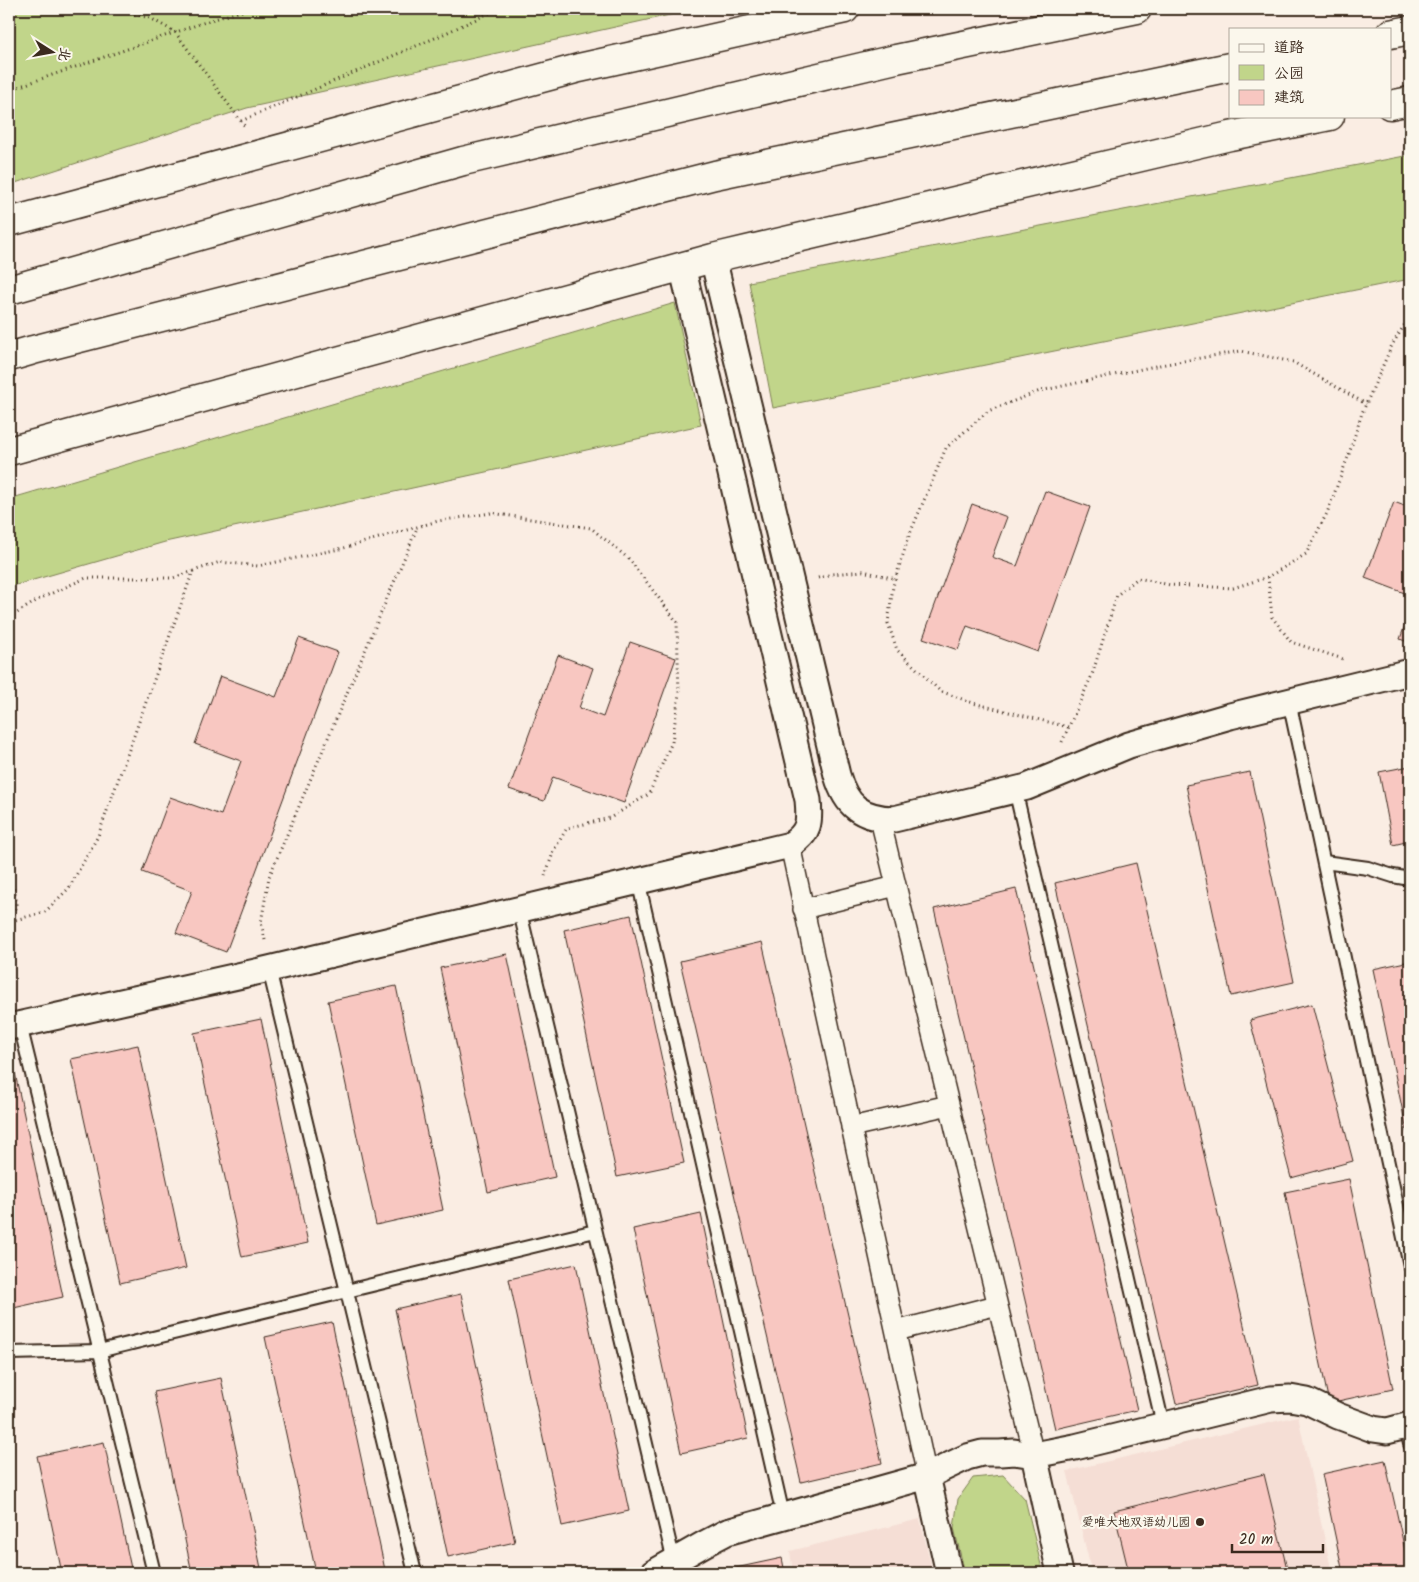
<svg xmlns="http://www.w3.org/2000/svg" width="1419" height="1582" viewBox="0 0 1419 1582" font-family="Kalam,'LXGW WenKai TC',sans-serif">
<style>
.built{fill:#f5ded5}
.green{fill:#c1d58a;stroke:#7e8054}
.building{fill:#f8c7c1;stroke:#3b2a1e}
.lines{fill:none;stroke-linecap:round;stroke-linejoin:round}
.service-casing{stroke:#3b2a1e;stroke-width:16}
.pedestrian-casing{stroke:#3b2a1e;stroke-width:22}
.minor-casing{stroke:#3b2a1e;stroke-width:29}
.secondary-casing{stroke:#3b2a1e;stroke-width:31}
.trunk-casing{stroke:#3b2a1e;stroke-width:31}
.path{stroke:#3b2a1e;stroke-width:3;stroke-dasharray:1 4;stroke-linecap:butt}
.service{stroke:#fbf7ec;stroke-width:12}
.pedestrian{stroke:#fbf7ec;stroke-width:19}
.minor{stroke:#fbf7ec;stroke-width:25}
.secondary{stroke:#fbf7ec;stroke-width:28}
.trunk{stroke:#fbf7ec;stroke-width:28}
.poi-dot{fill:#3b2a1e;stroke:#fbf7ec;stroke-width:2}
.labels{text-anchor:middle;stroke-width:4.5;stroke-linejoin:round;paint-order:stroke}
.poi-label{font-size:12px;fill:#3b2a1e;stroke:#fbf7ec;text-anchor:end}
</style>
<rect width="100%" height="100%" fill="#faede3"/>
<filter id="ink" filterUnits="userSpaceOnUse"><feTurbulence type="fractalNoise" baseFrequency=".02" numOctaves="2"/><feDisplacementMap in="SourceGraphic" scale="10" xChannelSelector="R" yChannelSelector="G"/><feConvolveMatrix kernelMatrix="1 2 1 2 8 2 1 2 1" color-interpolation-filters="sRGB"/></filter>
<g filter="url(#ink)">
<path class="built" d="M1298,1416l34,157h-240l-25,-102z
M920,1519l13,54h-140l-3,-22z"/>
<path class="green" d="M9,9h688l-450,99 -238,77z
M1410,155v124l-637,129 -24,-126z
M675,303l26,122 -536,117 -156,45v-88z
M1003,1475l22,24 18,74h-78l-11,-45 4,-29 15,-21z"/>
<path class="building" d="M1045,491l45,16 -52,145 -71,-26 -9,24 -35,-12 49,-134 35,13 -15,40 25,9z
M1394,502l16,6v87l-45,-17z
M1410,611v32l-10,-4z
M299,638l39,14 -112,300 -50,-19 16,-42 -50,-19 28,-75 51,18 20,-54 -46,-17 25,-68 56,21z
M630,642l46,16 -52,145 -71,-26 -9,24 -35,-12 49,-134 35,13 -14,40 24,9z
M1410,766v75l-17,4 -14,-73z
M1250,772l44,210 -63,14 -45,-211z
M1136,863l122,522 -82,19 -121,-521z
M1016,889l121,521 -82,19 -121,-520z
M631,915l53,248 -67,14 -53,-247z
M762,942l120,521 -81,19 -121,-521z
M507,954l48,223 -67,15 -48,-224z
M1410,961v185l-37,-177z
M396,986l47,224 -67,15 -48,-224z
M1312,1004l41,157 -62,17 -41,-158z
M261,1019l47,224 -66,14 -48,-224z
M138,1045l48,223 -66,15 -49,-224z
M15,1073l48,224 -54,12v-235z
M1349,1179l44,210 -64,14 -44,-211z
M701,1214l47,224 -67,15 -48,-224z
M576,1264l53,247 -67,15 -53,-247z
M461,1294l54,248 -67,15 -53,-248z
M332,1322l53,248 -14,3h-55l-51,-236z
M221,1378l41,195h-70l-38,-181z
M104,1442l28,131h-70l-25,-117z
M1385,1460l25,113h-67l-21,-99z
M1264,1474l24,99h-159l-15,-62z
M782,1558l3,15h-67l-1,-1z"/>
<g class="lines">
<defs>
<path id="service" d="M1289,701l121,565
M1015,789l148,636
M1324,862l44,6 25,8 17,3
M638,880l145,635
M519,908l155,654
M269,969l146,604
M20,1025l134,548
M9,1353l90,-2 496,-120
M1406,1426l4,18"/>
<path id="pedestrian" d="M880,819l154,636
M790,845l137,631
M803,909l93,-23
M851,1127l98,-22
M896,1331l101,-26"/>
<path id="minor" d="M713,258l124,517c9,31 24,43 57,44l133,-32 102,-42 101,-29 180,-44
M9,1027l260,-58 521,-124c20,-12 20,-24 18,-45l-126,-534
M1034,1455l26,118
M927,1476l22,97
M653,1573l51,-29 23,-12 200,-56 40,-19 15,-4h18l14,-1 20,3 41,-8 196,-48 19,-1 17,3 31,15 35,13 14,2 23,-6"/>
<path id="secondary" d="M1390,105l20,-4
M9,222l570,-154 266,-59
M9,451l704,-193 517,-122 100,-20"/>
<path id="trunk" d="M1390,34l20,-4
M9,290l454,-129 433,-102 241,-50
M9,357l24,-7 682,-175 515,-108"/>
</defs>
<use href="#service" class="service-casing"/>
<use href="#pedestrian" class="pedestrian-casing"/>
<use href="#minor" class="minor-casing"/>
<use href="#secondary" class="secondary-casing"/>
<use href="#trunk" class="trunk-casing"/>
<path class="path" d="M115,9l35,9 25,14 71,96
M9,90l202,-70 38,-11
M241,121l196,-84 61,-28
M1268,577l4,40 19,25 52,17
M818,578l14,-4 31,-3 33,8
M9,618l32,-20 45,-20h87l47,-16 38,4 86,-18 94,-27 53,-8 100,15 38,31 48,63 2,72 -7,48 -23,52 -39,24 -43,10 -13,22 -9,26
M1068,727l-95,-24 -33,-12 -43,-41 -9,-27 5,-37 16,-50 37,-88 42,-37 52,-20 120,-26 81,-14 52,11 73,42
M1062,742l30,-67 25,-80 21,-17 32,7 63,3 35,-11 38,-23 21,-41 22,-59 13,-41 30,-68 18,-29
M9,880c9,13 10,31 0,44
M11,921l34,-9 24,-24 29,-52 95,-265
M265,940l-4,-17 8,-46 148,-349"/>
<use href="#service" class="service"/>
<use href="#pedestrian" class="pedestrian"/>
<use href="#minor" class="minor"/>
<use href="#secondary" class="secondary"/>
<use href="#trunk" class="trunk"/>
</g>
</g>
<circle class="poi-dot" cx="1200" cy="1522" r="5"/>
<g class="labels">
<g class="poi-label">
<text x="1190" y="1526">爱唯大地双语幼儿园</text>
</g>
</g>
<rect width="1419" height="1582" fill="none" stroke="#fbf7ec" stroke-width="30"/>
<rect x="15" y="15" width="1389" height="1552" fill="none" stroke="#3b2a1e" stroke-width="2" filter="url(#ink)"/>
<rect x="1229" y="28" width="162" height="90" fill="#fbf7ec" stroke="#aea59a"/>
<rect x="1239" y="44" width="25" height="8" fill="#fbf7ec" stroke="#aea59a"/>
<text x="1274" y="52" font-size="15" fill="#3b2a1e">道路</text>
<rect x="1239" y="65" width="25" height="15" fill="#c1d58a" stroke="#aea59a"/>
<text x="1274" y="78" font-size="15" fill="#3b2a1e">公园</text>
<rect x="1239" y="90" width="25" height="15" fill="#f8c7c1" stroke="#aea59a"/>
<text x="1274" y="102" font-size="15" fill="#3b2a1e">建筑</text>
<g transform="translate(52 52) rotate(101)" stroke="#fbf7ec" stroke-width="4" paint-order="stroke">
<path d="M0-4L9 19L0 12L-9 19Z" fill="#3b2a1e"/>
<text y="-8" font-size="14" font-weight="bold" text-anchor="middle" fill="#3b2a1e">北</text>
</g>
<path d="M1232 1544v8h91v-8" fill="none" stroke="#3b2a1e" stroke-width="2.5"/>
<text x="1239" y="1544" font-size="15" fill="#3b2a1e" stroke="#fbf7ec" stroke-width="4" paint-order="stroke">20 m</text>
</svg>
